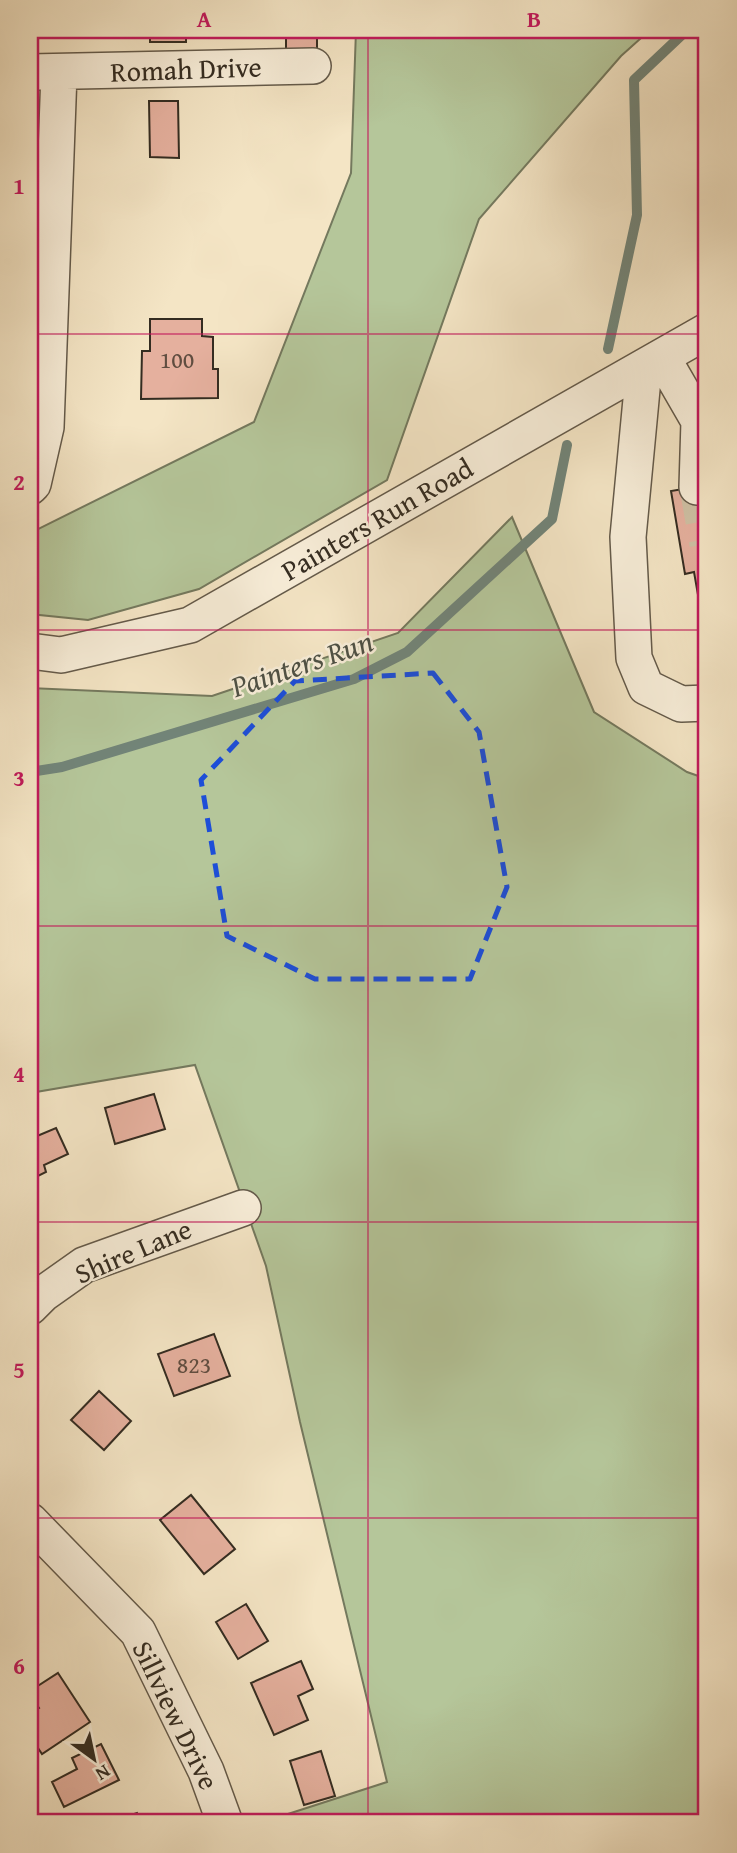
<svg xmlns="http://www.w3.org/2000/svg" width="737" height="1853" viewBox="0 0 737 1853" font-family="'Gentium Book Plus',serif">
<style>
.green{fill:#b5c69a;stroke:#74795e;stroke-width:2}
.lines{fill:none;stroke-linecap:round;stroke-linejoin:round}
.stream{stroke:#728478;stroke-width:10}
.building{fill:#e5b09e;stroke:#342c21;stroke-width:2}
.minor-tunnel{stroke:#cec0a4;stroke-width:35;stroke-dasharray:35 18;stroke-linecap:butt}
.minor-casing{stroke:#645a4a;stroke-width:38}
.minor{stroke:#f8eed9;stroke-width:35}
.marked{fill:none;stroke:#1d4ed8;stroke-width:5;stroke-dasharray:14 9;stroke-linejoin:round}
.grid{fill:none;stroke:#c2185b;stroke-width:2;stroke-opacity:0.55}
.labels{text-anchor:middle;stroke-width:5;stroke-linejoin:round;paint-order:stroke}
.number-label{font-size:24px;fill:#604d40}
.street-label{font-size:28px;fill:#342c21;stroke:#f8eed9}
.water-label{font-size:30px;font-style:italic;fill:#4e5145;stroke:#f8eed9}
.neatline{fill:none;stroke:#c2185b;stroke-width:2.5}
.grid-label{font-size:23px;text-anchor:middle;font-weight:bold;fill:#c2185b}
</style>
<rect width="100%" height="100%" fill="#f4e5c5"/>
<filter id="stains"><feTurbulence type="fractalNoise" baseFrequency=".00286" numOctaves="4"/><feColorMatrix values="0 0 0 0 .2 0 0 0 0 .09 0 0 0 0 .02 0 0 0 .5 -.17"/></filter>
<radialGradient id="worn" r=".72"><stop offset=".6" stop-color="#630" stop-opacity="0"/><stop offset="1" stop-color="#630" stop-opacity=".3"/></radialGradient>
<path class="green" d="M356,30h294l-29,26 -142,163 -92,261 -188,109 -111,31 -58,-6v-81l224,-111 97,-249z
M512,517l82,195 93,60 20,7v1044h-447l127,-41 -87,-360 -34,-156 -71,-201 -165,28v-405l182,8 186,-63z"/>
<g class="lines">
<path class="stream" d="M608,349l29,-134 -3,-135 53,-50
M30,772l32,-5 292,-88 53,-27 145,-133 15,-74"/>
</g>
<path class="building" d="M150,30h36v12h-36z
M286,30h31v19h-31z
M149,101h29l1,57 -29,-1z
M150,319h52v17l11,1v32h5v29l-77,1 1,-48h8z
M707,485v161l-13,-74 -9,2 -14,-83z
M154,1094l11,35 -50,15 -10,-36z
M56,1128l12,26 -24,11 2,7 -16,8v-41z
M214,1334l16,42 -56,20 -16,-42z
M99,1391l32,30 -27,29 -33,-30z
M191,1495l44,54 -31,25 -44,-54z
M246,1604l22,37 -30,18 -22,-37z
M301,1661l12,28 -15,7 10,24 -34,15 -23,-52z
M58,1673l32,49 -48,32 -12,-18v-22l9,-6 -9,-13v-4z
M101,1744l18,36 -55,27 -12,-25 25,-13 -5,-11z
M321,1751l14,45 -31,9 -14,-44z
M137,1813l4,10h-34z"/>
<g class="lines">
<path class="minor-tunnel" d="M697,487l10,57"/>
<defs>
<path id="minor" d="M30,72l283,-6
M662,357l37,64 -2,66
M644,368l-16,169 6,121 12,29 35,17 26,-1
M30,487l3,-3 13,-57 13,-354
M30,651l31,4 129,-30 517,-294
M30,1307l13,-13 41,-29 159,-57
M30,1521l108,111 68,139 19,52"/>
</defs>
<use href="#minor" class="minor-casing"/>
<use href="#minor" class="minor"/>
</g>
<path class="marked" d="M433,673l46,59 28,155 -37,92h-155l-88,-43 -26,-156 94,-99z"/>
<path class="grid" d="M368,30v1793M30,334h677M30,630h677M30,926h677M30,1222h677M30,1518h677"/>
<g class="labels">
<g class="number-label">
<text x="177" y="368">100</text>
<text x="194" y="1373">823</text>
</g>
<g class="street-label">
<text transform="translate(186 69) rotate(-2)" y="10">Romah Drive</text>
<text transform="translate(377 519) rotate(-30)" y="10">Painters Run Road</text>
<text transform="translate(133 1251) rotate(-23)" y="10">Shire Lane</text>
<text transform="translate(176 1715) rotate(64)" y="10">Sillview Drive</text>
</g>
<g class="water-label">
<text transform="translate(302 664) rotate(-19)" y="10">Painters Run</text>
</g>
</g>
<rect width="737" height="1853" fill="none" stroke="#f4e5c5" stroke-width="77"/>
<g transform="translate(94 1759) rotate(147)" stroke="#f8eed9" stroke-width="5" paint-order="stroke">
<path d="M0-5L12 26L0 18L-12 26Z" fill="#342c21"/>
<text y="-10" font-size="19" font-weight="bold" text-anchor="middle" fill="#342c21">N</text>
</g>
<rect x="38" y="38" width="660" height="1776" class="neatline"/>
<g class="grid-label">
<text x="204" y="27">A</text>
<text x="534" y="27">B</text>
<text x="19" y="194">1</text>
<text x="19" y="490">2</text>
<text x="19" y="786">3</text>
<text x="19" y="1082">4</text>
<text x="19" y="1378">5</text>
<text x="19" y="1674">6</text>
</g>
<rect width="100%" height="100%" filter="url(#stains)"/>
<rect width="100%" height="100%" fill="url(#worn)"/>
</svg>
